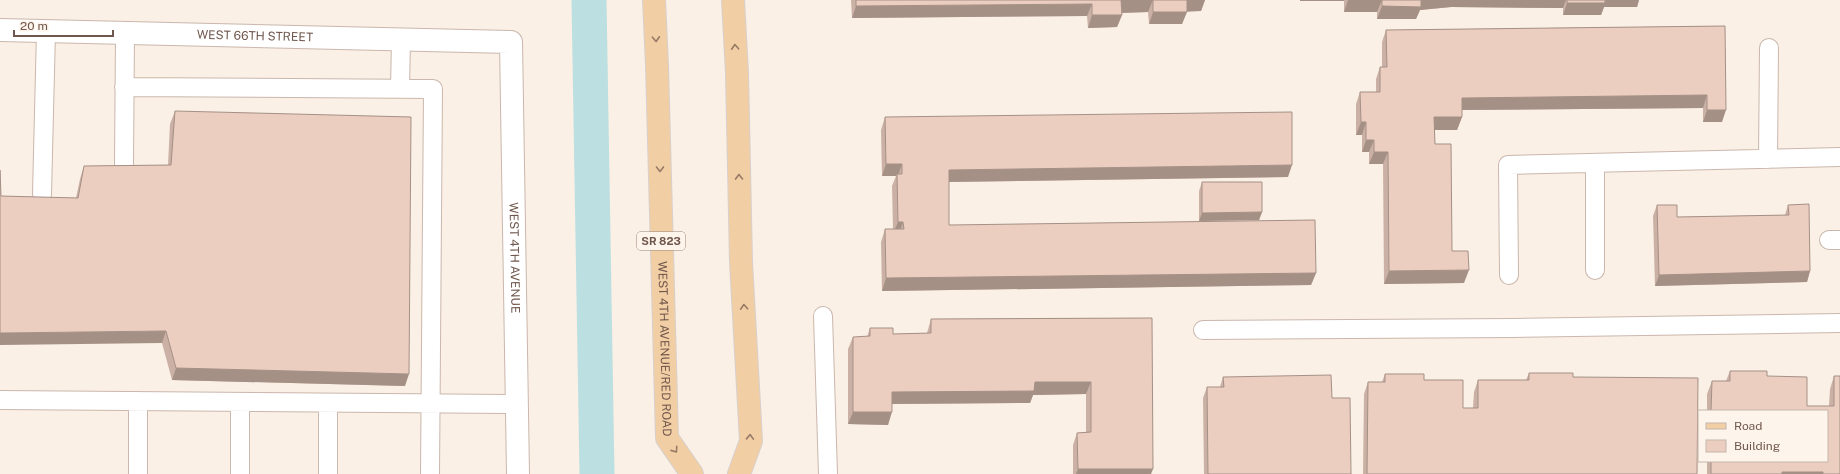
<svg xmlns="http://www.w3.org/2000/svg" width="1840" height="474" viewBox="0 0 1840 474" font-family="'Public Sans',sans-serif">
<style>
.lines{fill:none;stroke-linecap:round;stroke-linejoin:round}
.canal{stroke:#bcdfe1;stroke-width:35}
.lane-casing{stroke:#cab7ad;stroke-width:20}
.street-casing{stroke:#cab7ad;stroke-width:24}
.primary-casing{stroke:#d7d0cd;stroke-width:24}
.lane{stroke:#fff;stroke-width:18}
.street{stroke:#fff;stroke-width:22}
.primary{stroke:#f2cea4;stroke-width:22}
.wall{fill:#cbb1a5}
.shaded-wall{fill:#a59086}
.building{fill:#eccec0;stroke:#a59086}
.oneway{stroke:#977b67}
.labels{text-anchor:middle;stroke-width:4;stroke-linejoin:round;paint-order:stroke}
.shield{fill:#fdf4eb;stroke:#9a867c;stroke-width:1}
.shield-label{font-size:11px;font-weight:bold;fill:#70574d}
.street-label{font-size:12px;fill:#70574d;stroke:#fdf4eb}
</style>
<rect width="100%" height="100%" fill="#faf0e5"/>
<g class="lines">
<path class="canal" d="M589,0l8,474"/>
<defs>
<path id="lane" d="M124,87l309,2 -3,385
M400,89l1,-50
M1768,159l1,-111
M1595,163v107
M124,164l1,-131
M42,194l4,-163
M1829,240h11
M1509,275l-1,-110 332,-8
M823,316l5,158
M1203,330l311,-2 326,-5
M0,400l517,4
M328,403v71
M138,474v-73
M240,474v-72"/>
<g id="street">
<path id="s1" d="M0,30l511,12 7,432"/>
</g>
<g id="primary">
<path id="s2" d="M654,0l3,65 10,373 25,36"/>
<path d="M733,0l4,73 4,189 10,179 -12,33"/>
</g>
</defs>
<use href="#lane" class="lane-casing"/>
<use href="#street" class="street-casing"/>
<use href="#primary" class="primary-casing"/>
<use href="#lane" class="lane"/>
<use href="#street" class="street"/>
<use href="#primary" class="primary"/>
</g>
<path class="wall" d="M851,0h354l-4,11h-14l-5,13h-33l-1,-12 -26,1v2l-5,12 -29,1 -1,-12 -235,2z
M1300,0h339l-2,7h-33l-3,8h-38v-7l-112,-1 -31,3 -4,9h-39v-7h-33v-11h-44z
M1725,26l-3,96h-19v-14l-241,2v7l-5,13h-22v14l17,107 12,32 -80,1 -1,-120h-14v-12h-7v-17h-6v-31l4,-12h16v-13l4,-12h2v-25l4,-12z
M175,111l230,275 -233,-6 -10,-37 -161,-147 75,2 4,-19 4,-13 84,-1 2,-41z
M885,117l403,60 -339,5v43l367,48 -5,12 -429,6 -1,-49 4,-13h8l-1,-43 4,-10h-14l-1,-46z
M1202,182l60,30 -3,8 -60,1v-30z
M1657,205l20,12 108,-2 3,-10 22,66 -3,11 -152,4 -2,-70z
M1152,318l-1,156h-78v-29l4,-12 9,-1v-38l-53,1 -3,8 -138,1 -4,21 -40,-1v-75l5,-12h14l3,-9 23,6 34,-1 4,-14z
M1730,371l37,5 40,30h22l1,-17 4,-13 6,98h-133v-13h120v-50h-120v-17l5,-13h14z
M1529,373l44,4 124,97h-334l1,-80 4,-12h14l3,-8 39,6 39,28h10l1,-16 4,-12h48z
M1223,377l109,21 19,76h-147l-1,-76 4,-11h13z"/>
<path class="shaded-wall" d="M1121,0h32l-5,12 -31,1z
M1186,0h19l-4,11 -19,1z
M1300,0h44v1h-44z
M1348,0h34l-5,12h-33z
M1420,0h146l-3,8 -112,-1 -31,3 -4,9h-39l5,-13z
M1603,0h36l-2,7h-33l-3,8h-38l4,-12z
M1092,4l-5,12 -235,2 4,-12z
M1153,12h34l-5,12h-33z
M1092,15h30l-5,12 -29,1z
M1707,95l-4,13 -246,2 5,-12z
M1707,110h19l-4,12h-19z
M1434,117h28l-5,13h-27z
M1361,122h5l-4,13h-6z
M1366,140h8l-5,12h-7z
M1374,152h14l-5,12h-14z
M886,164h16l-4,12 -1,-2 -1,2h-14z
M1292,165l-4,12 -344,5 5,-12z
M1262,212l-3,8 -60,1 3,-8z
M898,222h5l-4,12h-6z
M1469,270l-5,13 -80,1 5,-13z
M1810,271l-3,11 -152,4 4,-11z
M1316,273l-5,12 -429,6 4,-13z
M166,331l-4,12 -162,2v-12z
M176,368l233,6 -4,12 -233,-6z
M1035,382h56l-5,12 -53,1 -3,8 -142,1 4,-12z
M853,412h39l-4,13 -40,-1z
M1078,469h75l-2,5h-75z
M1782,472h41v2h-42z"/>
<path class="building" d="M856,0h281h-16l1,15h-30v-11l-236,2z
M1153,0h34v12h-34z
M1382,0h39v7l-39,-1z
M1567,0h38v3h-38z
M1725,26l1,84h-19v-15l-245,3v19h-28l1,27h16l1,107h16l1,19 -80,1 -1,-119h-14v-12h-8v-18h-5l-1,-30h20v-25h7l-1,-37z
M175,111l236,6 -2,257 -233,-6 -10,-37 -166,2v-163l1,26 77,2 6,-32 87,-1z
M1292,112v53l-343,5v55l366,-5 1,53 -430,5 -1,-49h19l-1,-7h-5l-1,-48h5v-10h-16l-1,-47z
M1202,182h60v30l-60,1z
M1809,204l1,67 -151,4 -2,-70h20v12l112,-2 -1,-10z
M1152,318l1,151h-75l-1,-36 14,-1v-50h-56l-1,9 -142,1v20h-39v-75l17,-1v-8h23v6l38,-1v-14z
M1730,371h37v5l40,1v29h27v-30h6v98h-17v-2h-41v2h-71v-13h116v-50h-116l1,-30h18z
M1529,373h44v4l125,1 -1,96h-330l1,-92h17v-8h39v6h39v28h15v-28h51z
M1331,375l1,23h18l1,76h-143l-1,-87h17l-1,-10z"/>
<defs><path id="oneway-chevron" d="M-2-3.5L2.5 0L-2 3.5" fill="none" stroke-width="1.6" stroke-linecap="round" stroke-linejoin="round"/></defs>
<g class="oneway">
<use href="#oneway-chevron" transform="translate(656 39) rotate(87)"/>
<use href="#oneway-chevron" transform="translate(735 47) rotate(-93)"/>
<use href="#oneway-chevron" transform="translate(660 169) rotate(89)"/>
<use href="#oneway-chevron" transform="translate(739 177) rotate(-91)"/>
<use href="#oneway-chevron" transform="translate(744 307) rotate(-93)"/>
<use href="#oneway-chevron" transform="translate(750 437) rotate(-88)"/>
<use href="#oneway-chevron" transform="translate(675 450) rotate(55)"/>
</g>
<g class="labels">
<rect class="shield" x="637" y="232" width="48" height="18" rx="3"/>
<g class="shield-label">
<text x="661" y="245">SR 823</text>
</g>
<g class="street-label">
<text dy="4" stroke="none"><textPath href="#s1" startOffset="255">WEST 66TH STREET</textPath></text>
<text dy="4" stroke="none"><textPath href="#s1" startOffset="727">WEST 4TH AVENUE</textPath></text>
<text dy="4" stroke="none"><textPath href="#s2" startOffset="349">WEST 4TH AVENUE/RED ROAD</textPath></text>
</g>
</g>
<rect x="1698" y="410" width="130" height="52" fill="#fdf4eb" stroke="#c5b5ac"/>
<rect x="1706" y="423" width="20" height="6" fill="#f2cea4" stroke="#c5b5ac"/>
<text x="1734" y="430" font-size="12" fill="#70574d">Road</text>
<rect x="1706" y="440" width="20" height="12" fill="#eccec0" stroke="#c5b5ac"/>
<text x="1734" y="450" font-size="12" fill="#70574d">Building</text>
<path d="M14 30v6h99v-6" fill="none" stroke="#70574d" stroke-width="2"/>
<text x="20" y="30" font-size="12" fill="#70574d" stroke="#fdf4eb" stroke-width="3" paint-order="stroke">20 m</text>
</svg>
